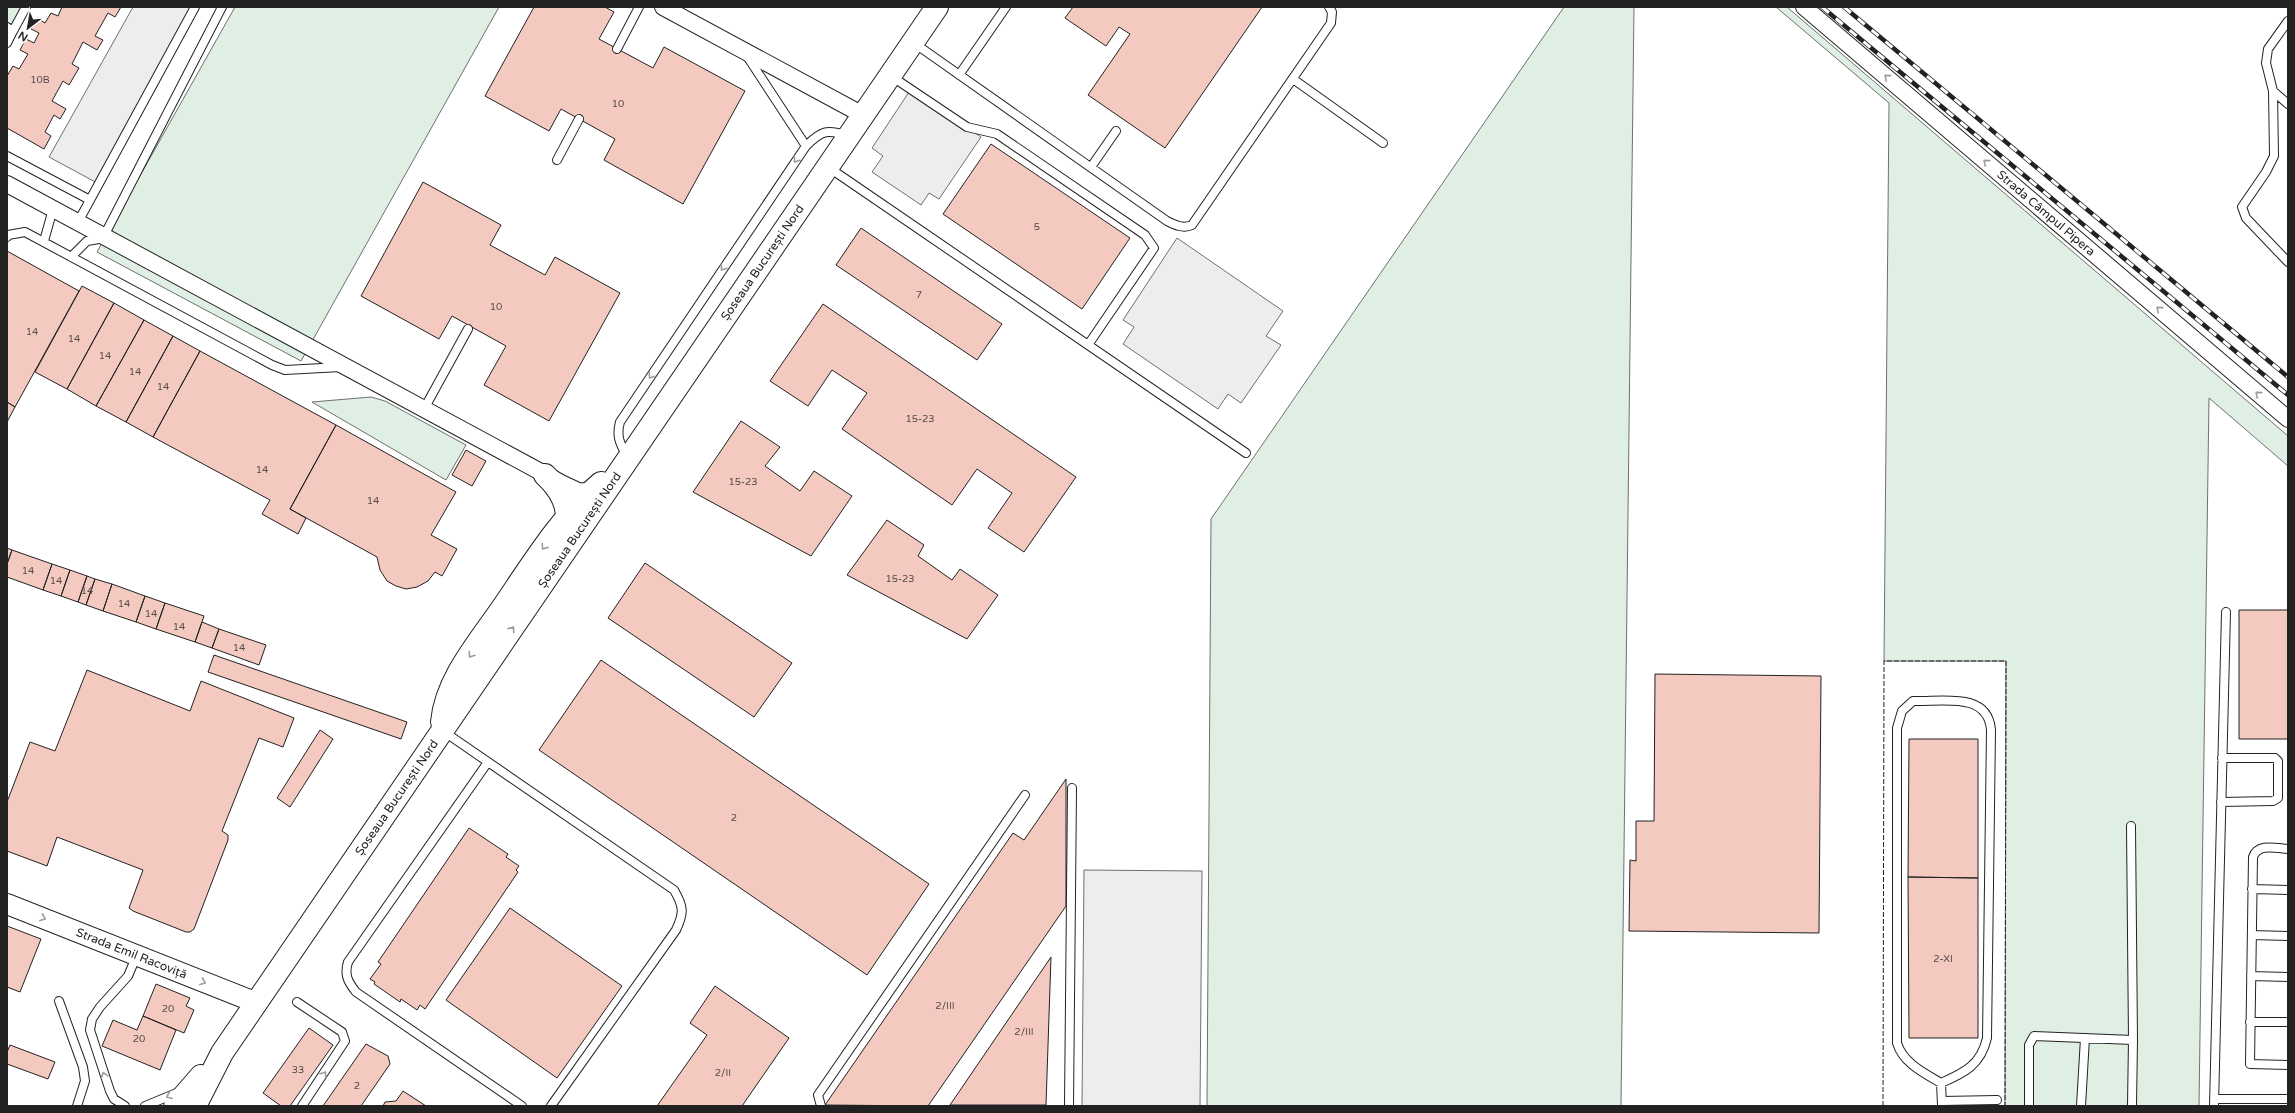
<svg xmlns="http://www.w3.org/2000/svg" width="2295" height="1113" viewBox="0 0 2295 1113" font-family="'Varela Round',sans-serif">
<style>
.green{fill:#e0efe3;stroke:#6f6f6f}
.parking{fill:#ededed;stroke:#6f6f6f}
.building{fill:#f3c9c0;stroke:#222}
.lines{fill:none;stroke-linecap:round;stroke-linejoin:round}
.service-casing{stroke:#222;stroke-width:10}
.minor-casing{stroke:#222;stroke-width:18}
.tertiary-casing{stroke:#222;stroke-width:22}
.secondary-casing{stroke:#222;stroke-width:24}
.service{stroke:#fff;stroke-width:8}
.minor{stroke:#fff;stroke-width:16}
.tertiary{stroke:#fff;stroke-width:20}
.secondary{stroke:#fff;stroke-width:22}
.rail-casing{stroke:#222;stroke-width:4.5}
.rail{stroke:#fff;stroke-width:3;stroke-dasharray:9;stroke-linecap:butt}
.fence{stroke:#222;stroke-width:1;stroke-dasharray:5 2;stroke-linecap:butt}
.oneway{stroke:#9c9c9c}
.labels{text-anchor:middle;stroke-width:3;stroke-linejoin:round;paint-order:stroke}
.number-label{font-size:10px;fill:#564c4a}
.street-label{font-size:12px;fill:#222;stroke:#fff}
</style>
<rect width="100%" height="100%" fill="#fff"/>
<path class="green" d="M7,7h15l-10,18 -5,-3z
M235,7h264l-198,354 -204,-109z
M1564,7h70l-13,1099h-414l4,-587z
M1776,7h11l501,429v30l-79,-68 -10,708h-194l1,-445h-122l5,-558z
M371,397l14,4 81,44 -20,35 -134,-78z"/>
<path class="parking" d="M133,7h62l-96,177 -50,-27z
M911,89l70,48 -42,62 -10,-6 -8,12 -49,-33 11,-16 -11,-8z
M1177,238l106,73 -17,25 15,9 -40,58 -13,-9 -10,15 -95,-65 11,-17 -11,-7z
M1084,870l118,1 -2,235h-118z"/>
<path class="building" d="M62,7h59l-6,10 -7,-4 -13,23 8,4 -6,10 -14,-8 -11,22 7,4 -10,17 -6,-4 -11,20 14,8 -6,10 -6,-4 -9,17 6,4 -7,13 -37,-21v-52l6,-10 6,3 9,-15 -8,-4 6,-11 8,4 5,-10 -8,-4 6,-11 8,5 6,-10 7,3z
M534,7h71l9,5 -15,27 54,29 11,-21 81,44 -62,113 -79,-44 11,-21 -54,-30 -12,22 -64,-35z
M1073,7h189l-97,141 -77,-53 42,-61 -11,-7 -13,19 -41,-28z
M991,144l139,94 -48,71 -139,-95z
M423,182l78,43 -11,20 55,30 10,-18 65,36 -71,128 -65,-36 22,-39 -54,-30 -13,23 -78,-43z
M861,228l141,96 -25,36 -141,-95z
M7,251l72,40 -64,116 -8,-5z
M82,286l32,17 -47,86 -32,-17z
M114,303l30,17 -48,86 -29,-17z
M823,304l253,173 -52,75 -36,-24 24,-35 -35,-24 -25,36 -110,-76 25,-36 -35,-23 -24,36 -38,-25z
M144,320l29,16 -47,86 -30,-16z
M173,336l27,15 -47,86 -27,-15z
M200,351l136,74 -46,84 16,9 -8,16 -36,-20 8,-14 -117,-63z
M7,402l8,5 -8,15z
M741,421l39,26 -15,19 35,25 14,-20 38,25 -41,60 -118,-64z
M336,425l120,67 -25,43 26,14 -15,27 -7,-4 -7,9 -11,6 -11,2 -10,-3 -9,-5 -7,-11 -3,-13 -87,-48z
M466,450l20,11 -14,25 -20,-11z
M887,520l37,25 -6,11 34,24 8,-11 38,26 -31,44 -120,-64z
M7,548l5,2 -5,14z
M12,550l40,14 -9,26 -36,-13v-13z
M645,563l147,100 -38,54 -146,-99z
M52,564l18,6 -9,26 -18,-6z
M70,570l17,6 -9,26 -17,-6z
M87,576l8,3 -9,26 -8,-3z
M95,579l17,5 -9,27 -17,-6z
M112,584l33,12 -9,26 -33,-11z
M145,596l20,7 -9,26 -20,-7z
M165,603l39,13 -9,26 -39,-13z
M2239,610h49v129h-49z
M202,622l17,7 -7,19 -17,-6z
M219,629l47,16 -7,20 -47,-17z
M214,655l193,67 -6,17 -193,-67z
M601,660l328,224 -62,91 -328,-225z
M87,670l103,41 11,-30 93,37 -11,29 -24,-9 -37,93 6,4v5l-34,89 -4,3h-4l-53,-21 -4,-3 14,-38 -86,-33 -10,29 -40,-15v-49l23,-60 25,9z
M1655,674l166,2 -2,257 -190,-2 1,-71 6,1v-40h18z
M320,730l13,9 -43,68 -13,-9z
M1909,739h69v139l-70,-1z
M1066,779v127l-138,200 -103,-1 188,-272 11,7z
M469,828l39,26 -2,3 13,9 -3,4 2,2 -93,137 -5,-4 -3,5 -16,-11 -1,3 -26,-18 1,-2 -5,-3 11,-15 -3,-2z
M1908,877l70,1v160h-69z
M510,908l112,78 -65,92 -111,-78z
M7,926l34,13 -21,53 -13,-5z
M1051,957l-5,148h-96z
M156,984l34,14 -4,8 8,4 -10,23 -41,-17z
M715,986l74,52 -47,68h-85l50,-71 -17,-12z
M143,1016l33,14 -16,40 -58,-24 11,-26 24,10z
M309,1028l24,17 -43,61h-9l-18,-13z
M366,1044l22,12 2,8 -29,42h-38z
M10,1045l45,17 -7,17 -41,-15v-12z
M403,1091l23,15h-43l2,-4 11,-1z"/>
<g class="lines">
<defs>
<path id="service" d="M2288,21l-20,28 -2,14 7,28 1,65 -8,16 -24,35 4,11 42,44
M7,27l6,4 -6,12
M13,31l13,-24
M914,43l253,178c8,4 16,8 25,4l139,-202 1,-11 -3,-5
M617,49l22,-42
M747,56l59,90
M959,75l47,-68
M891,76l76,51 30,7 148,101 9,13 -66,97
M1293,79l90,64
M2273,91l15,13
M7,156l83,44 -12,22
M557,160l22,-41
M828,167l418,286
M1091,167l25,-36
M90,200l105,-193
M7,237l1,-2 17,-3 247,133 13,5 56,-3
M44,241l9,-32
M71,257l16,-16 12,-2 5,-3 118,-229
M424,409l44,-80
M627,456c-7,-12 -11,-20 -7,-34l186,-276c16,-16 21,-17 43,-10
M1913,701c28,1 75,-10 78,29l-4,308c-6,27 -23,35 -46,45 -17,-10 -38,-20 -44,-40v-315l5,-17z
M443,731l231,159c10,17 10,23 2,40l-125,176
M488,762l-140,200c-4,13 0,20 8,30l166,114
M2221,802l52,-1 5,-3v-37l-3,-3h-53
M2131,826l2,214 -1,66
M2288,849c-13,-1 -30,-6 -35,8l-3,207 38,1
M2252,889l36,1
M2252,935l36,1
M2251,976l37,1
M59,1001l24,66 2,14 -8,25
M297,1002l45,30 3,9 -43,65
M2250,1022h38
M1941,1083l1,22
M2214,1099h74
M1942,1101l55,-1
M125,1106l-11,-7 -4,-8 -20,-61 2,-11 8,-12 28,-31 9,-21
M145,1106l34,-14
M821,1106l-3,-11 207,-300
M1069,1106l3,-318
M2029,1106v-61l5,-9 99,4
M2081,1106l4,-68
M2214,1106l12,-494"/>
<g id="minor">
<path d="M663,7l200,108"/>
<path id="s1" d="M1804,7l484,412"/>
<path d="M7,184l556,300 15,7 19,1"/>
</g>
<g id="tertiary">
<path id="s2" d="M7,904l250,99"/>
</g>
<g id="secondary">
<path d="M545,475c16,15 23,29 23,51"/>
<path d="M442,722c4,-43 38,-81 61,-115 30,-44 57,-89 98,-124"/>
<path d="M175,1106l26,-30"/>
<path id="s3" d="M195,1106l27,-53 715,-1046"/>
</g>
</defs>
<use href="#service" class="service-casing"/>
<use href="#minor" class="minor-casing"/>
<use href="#tertiary" class="tertiary-casing"/>
<use href="#secondary" class="secondary-casing"/>
<use href="#service" class="service"/>
<use href="#minor" class="minor"/>
<use href="#tertiary" class="tertiary"/>
<use href="#secondary" class="secondary"/>
<defs>
<path id="rail" d="M1822,7l466,388
M1844,7l444,370"/>
</defs>
<use href="#rail" class="rail-casing"/>
<use href="#rail" class="rail"/>
<path class="fence" d="M1883,1106l1,-445h122l-1,445"/>
</g>
<defs><path id="oneway-chevron" d="M-2-3.5L2.5 0L-2 3.5" fill="none" stroke-width="1.6" stroke-linecap="round" stroke-linejoin="round"/></defs>
<g class="oneway">
<use href="#oneway-chevron" transform="translate(1887 77) rotate(-140)"/>
<use href="#oneway-chevron" transform="translate(796 160) rotate(124)"/>
<use href="#oneway-chevron" transform="translate(1986 162) rotate(-140)"/>
<use href="#oneway-chevron" transform="translate(723 268) rotate(124)"/>
<use href="#oneway-chevron" transform="translate(2159 309) rotate(-140)"/>
<use href="#oneway-chevron" transform="translate(651 376) rotate(124)"/>
<use href="#oneway-chevron" transform="translate(2258 394) rotate(-140)"/>
<use href="#oneway-chevron" transform="translate(544 547) rotate(125)"/>
<use href="#oneway-chevron" transform="translate(512 629) rotate(-56)"/>
<use href="#oneway-chevron" transform="translate(471 655) rotate(124)"/>
<use href="#oneway-chevron" transform="translate(43 918) rotate(22)"/>
<use href="#oneway-chevron" transform="translate(203 982) rotate(22)"/>
<use href="#oneway-chevron" transform="translate(324 1074) rotate(-56)"/>
<use href="#oneway-chevron" transform="translate(104 1075) rotate(-108)"/>
<use href="#oneway-chevron" transform="translate(169 1096) rotate(157)"/>
</g>
<g class="labels">
<g class="number-label">
<text x="40" y="83">10B</text>
<text x="618" y="107">10</text>
<text x="1037" y="230">5</text>
<text x="919" y="298">7</text>
<text x="496" y="310">10</text>
<text x="32" y="335">14</text>
<text x="74" y="342">14</text>
<text x="105" y="359">14</text>
<text x="135" y="375">14</text>
<text x="163" y="390">14</text>
<text x="920" y="422">15-23</text>
<text x="262" y="473">14</text>
<text x="743" y="485">15-23</text>
<text x="373" y="504">14</text>
<text x="28" y="574">14</text>
<text x="900" y="582">15-23</text>
<text x="56" y="584">14</text>
<text x="87" y="594">14</text>
<text x="124" y="607">14</text>
<text x="151" y="617">14</text>
<text x="179" y="630">14</text>
<text x="239" y="651">14</text>
<text x="734" y="821">2</text>
<text x="1943" y="962">2-XI</text>
<text x="945" y="1009">2/III</text>
<text x="168" y="1012">20</text>
<text x="1024" y="1035">2/III</text>
<text x="139" y="1042">20</text>
<text x="298" y="1073">33</text>
<text x="723" y="1076">2/II</text>
<text x="357" y="1089">2</text>
</g>
<g class="street-label">
<text dy="4" stroke="none"><textPath href="#s1" startOffset="318">Strada Câmpul Pipera</textPath></text>
<text dy="4" stroke="none"><textPath href="#s3" startOffset="1017">Șoseaua București Nord</textPath></text>
<text dy="4" stroke="none"><textPath href="#s3" startOffset="693">Șoseaua București Nord</textPath></text>
<text dy="4" stroke="none"><textPath href="#s3" startOffset="369">Șoseaua București Nord</textPath></text>
<text dy="4" stroke="none"><textPath href="#s2" startOffset="134">Strada Emil Racoviță</textPath></text>
</g>
</g>
<rect width="2295" height="1113" fill="none" stroke="#222222" stroke-width="16"/>
<g transform="translate(28 28) rotate(211)" stroke="#ffffff" stroke-width="3" paint-order="stroke">
<path d="M0-3L7 15L0 10L-7 15Z" fill="#222222"/>
<text y="-6" font-size="11" font-weight="bold" text-anchor="middle" fill="#222222">N</text>
</g>
</svg>
